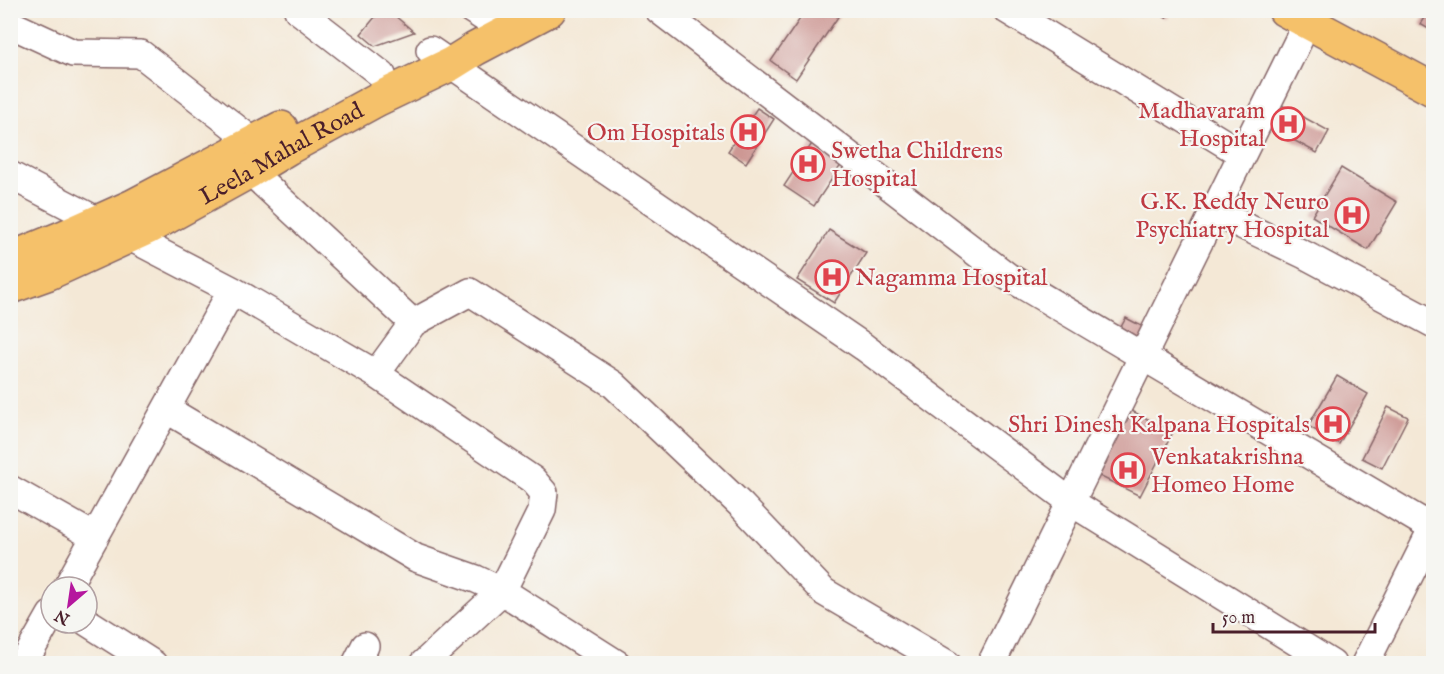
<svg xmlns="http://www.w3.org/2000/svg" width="1444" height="674" viewBox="0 0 1444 674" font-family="'IM FELL English',serif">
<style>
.building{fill:#cd9894}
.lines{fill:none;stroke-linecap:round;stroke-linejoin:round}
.minor-casing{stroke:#866567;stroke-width:30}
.major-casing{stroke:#866567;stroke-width:36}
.minor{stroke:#fff;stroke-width:27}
.major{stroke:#f5c16b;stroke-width:33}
.labels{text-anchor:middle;stroke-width:4.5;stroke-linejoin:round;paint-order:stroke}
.health-label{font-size:24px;fill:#be3a42;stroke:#f6f6f2;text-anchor:end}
.street-label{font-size:24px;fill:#4a1f2b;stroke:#f6f6f2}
</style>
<rect width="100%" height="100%" fill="#f6f6f2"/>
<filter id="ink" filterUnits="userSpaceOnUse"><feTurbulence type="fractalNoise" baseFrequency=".0167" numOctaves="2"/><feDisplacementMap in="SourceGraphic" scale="12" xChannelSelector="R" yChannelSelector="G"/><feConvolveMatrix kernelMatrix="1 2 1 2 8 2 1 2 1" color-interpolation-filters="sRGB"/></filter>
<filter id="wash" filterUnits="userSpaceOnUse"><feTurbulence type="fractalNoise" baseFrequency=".008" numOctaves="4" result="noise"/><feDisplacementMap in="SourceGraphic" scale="24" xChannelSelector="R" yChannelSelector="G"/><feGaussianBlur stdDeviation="1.35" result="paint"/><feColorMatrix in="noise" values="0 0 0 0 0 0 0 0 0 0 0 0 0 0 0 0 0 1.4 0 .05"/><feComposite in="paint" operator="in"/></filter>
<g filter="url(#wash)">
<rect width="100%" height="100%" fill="#f4e8d6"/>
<g id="blocks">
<path class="building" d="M381,10h7l26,22 -39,14 -14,-12z
M806,10l36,1 -46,68 -25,-18z
M1153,10h18l-5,8z
M1429,10h5v22l-14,-8z
M1276,102l53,29 -12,22 -53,-29z
M757,108l17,11 -28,44 -18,-12z
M817,136l30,20 -33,50 -30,-20z
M1341,168l56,34 -29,48 -56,-34z
M829,230l37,23 -32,50 -37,-23z
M1126,318l27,14 -14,26 -27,-15z
M1337,376l31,18 -29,50 -31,-18z
M1388,407l20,10 -26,51 -20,-10z
M1128,409l45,23 -33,64 -45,-22z"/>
</g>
</g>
<g filter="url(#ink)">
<use href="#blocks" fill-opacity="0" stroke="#866567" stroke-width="1.5"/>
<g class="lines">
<defs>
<path id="minor" d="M298,10l84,65
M472,10l14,9
M659,10l348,266 427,253
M1007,10l235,144
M10,24l63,29 68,1 114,89
M430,50l434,297 207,155 261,162
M250,171l163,152 -37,51
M10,175l88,46
M1214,212l91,43 129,69
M130,237l102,53
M413,323l57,-31 143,92 129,122 82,86 123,72
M166,409l250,149 60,21 26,12 115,73
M10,489l85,48
M67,587l165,-297 144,84 157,106 11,13 -2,17 -40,81 -79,73
M87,622l66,42
M23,664l28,-49
M356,664l9,-18
M991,664l316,-641
M1365,664l69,-138"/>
<g id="major">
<path d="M1285,10l149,80"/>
<path d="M10,259l54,-22 69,-31 148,-78"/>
<path id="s1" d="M10,287l39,-14 98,-45 103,-57 38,-23 90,-49 73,-35 24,-15 74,-39"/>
</g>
</defs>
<use href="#minor" class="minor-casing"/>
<use href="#major" class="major-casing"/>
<use href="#minor" class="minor"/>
<use href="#major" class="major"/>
</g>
</g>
<defs>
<symbol id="hospital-ring" viewBox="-11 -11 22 22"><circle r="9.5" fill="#f6f6f2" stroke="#e0444e" stroke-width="1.5"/><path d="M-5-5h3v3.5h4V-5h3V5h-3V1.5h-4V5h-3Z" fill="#e0444e"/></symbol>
</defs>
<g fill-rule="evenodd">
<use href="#hospital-ring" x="1269" y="105" width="38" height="38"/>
<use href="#hospital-ring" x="729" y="113" width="38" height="38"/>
<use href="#hospital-ring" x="789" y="145" width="38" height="38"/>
<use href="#hospital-ring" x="1333" y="196" width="38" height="38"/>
<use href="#hospital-ring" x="813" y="258" width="38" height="38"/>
<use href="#hospital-ring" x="1314" y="405" width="38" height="38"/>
<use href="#hospital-ring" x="1109" y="451" width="38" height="38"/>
</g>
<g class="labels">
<g class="health-label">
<text x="1265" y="118">Madhavaram<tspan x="1265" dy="28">Hospital</tspan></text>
<text x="725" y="140">Om Hospitals</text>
<text x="831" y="158" text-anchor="start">Swetha Childrens<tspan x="831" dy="28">Hospital</tspan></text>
<text x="1329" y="209">G.K. Reddy Neuro<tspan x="1329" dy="28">Psychiatry Hospital</tspan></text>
<text x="855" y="285" text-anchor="start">Nagamma Hospital</text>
<text x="1310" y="432">Shri Dinesh Kalpana Hospitals</text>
<text x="1151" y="464" text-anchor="start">Venkatakrishna<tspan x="1151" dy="28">Homeo Home</tspan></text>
</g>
<g class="street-label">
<text dy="8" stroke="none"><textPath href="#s1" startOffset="303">Leela Mahal Road</textPath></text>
</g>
</g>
<rect width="1444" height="674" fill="none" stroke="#f6f6f2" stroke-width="36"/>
<g transform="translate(69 605) rotate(209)"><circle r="28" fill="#f6f6f2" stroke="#b1a0a2" stroke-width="1.5"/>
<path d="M0-4.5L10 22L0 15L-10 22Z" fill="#b5179e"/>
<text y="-9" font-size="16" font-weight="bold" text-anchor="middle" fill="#4a1f2b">N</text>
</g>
<path d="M1213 623v9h162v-9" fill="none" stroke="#4a1f2b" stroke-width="3"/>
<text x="1222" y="623" font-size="18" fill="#4a1f2b" stroke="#f6f6f2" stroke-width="4.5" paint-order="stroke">50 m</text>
</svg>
